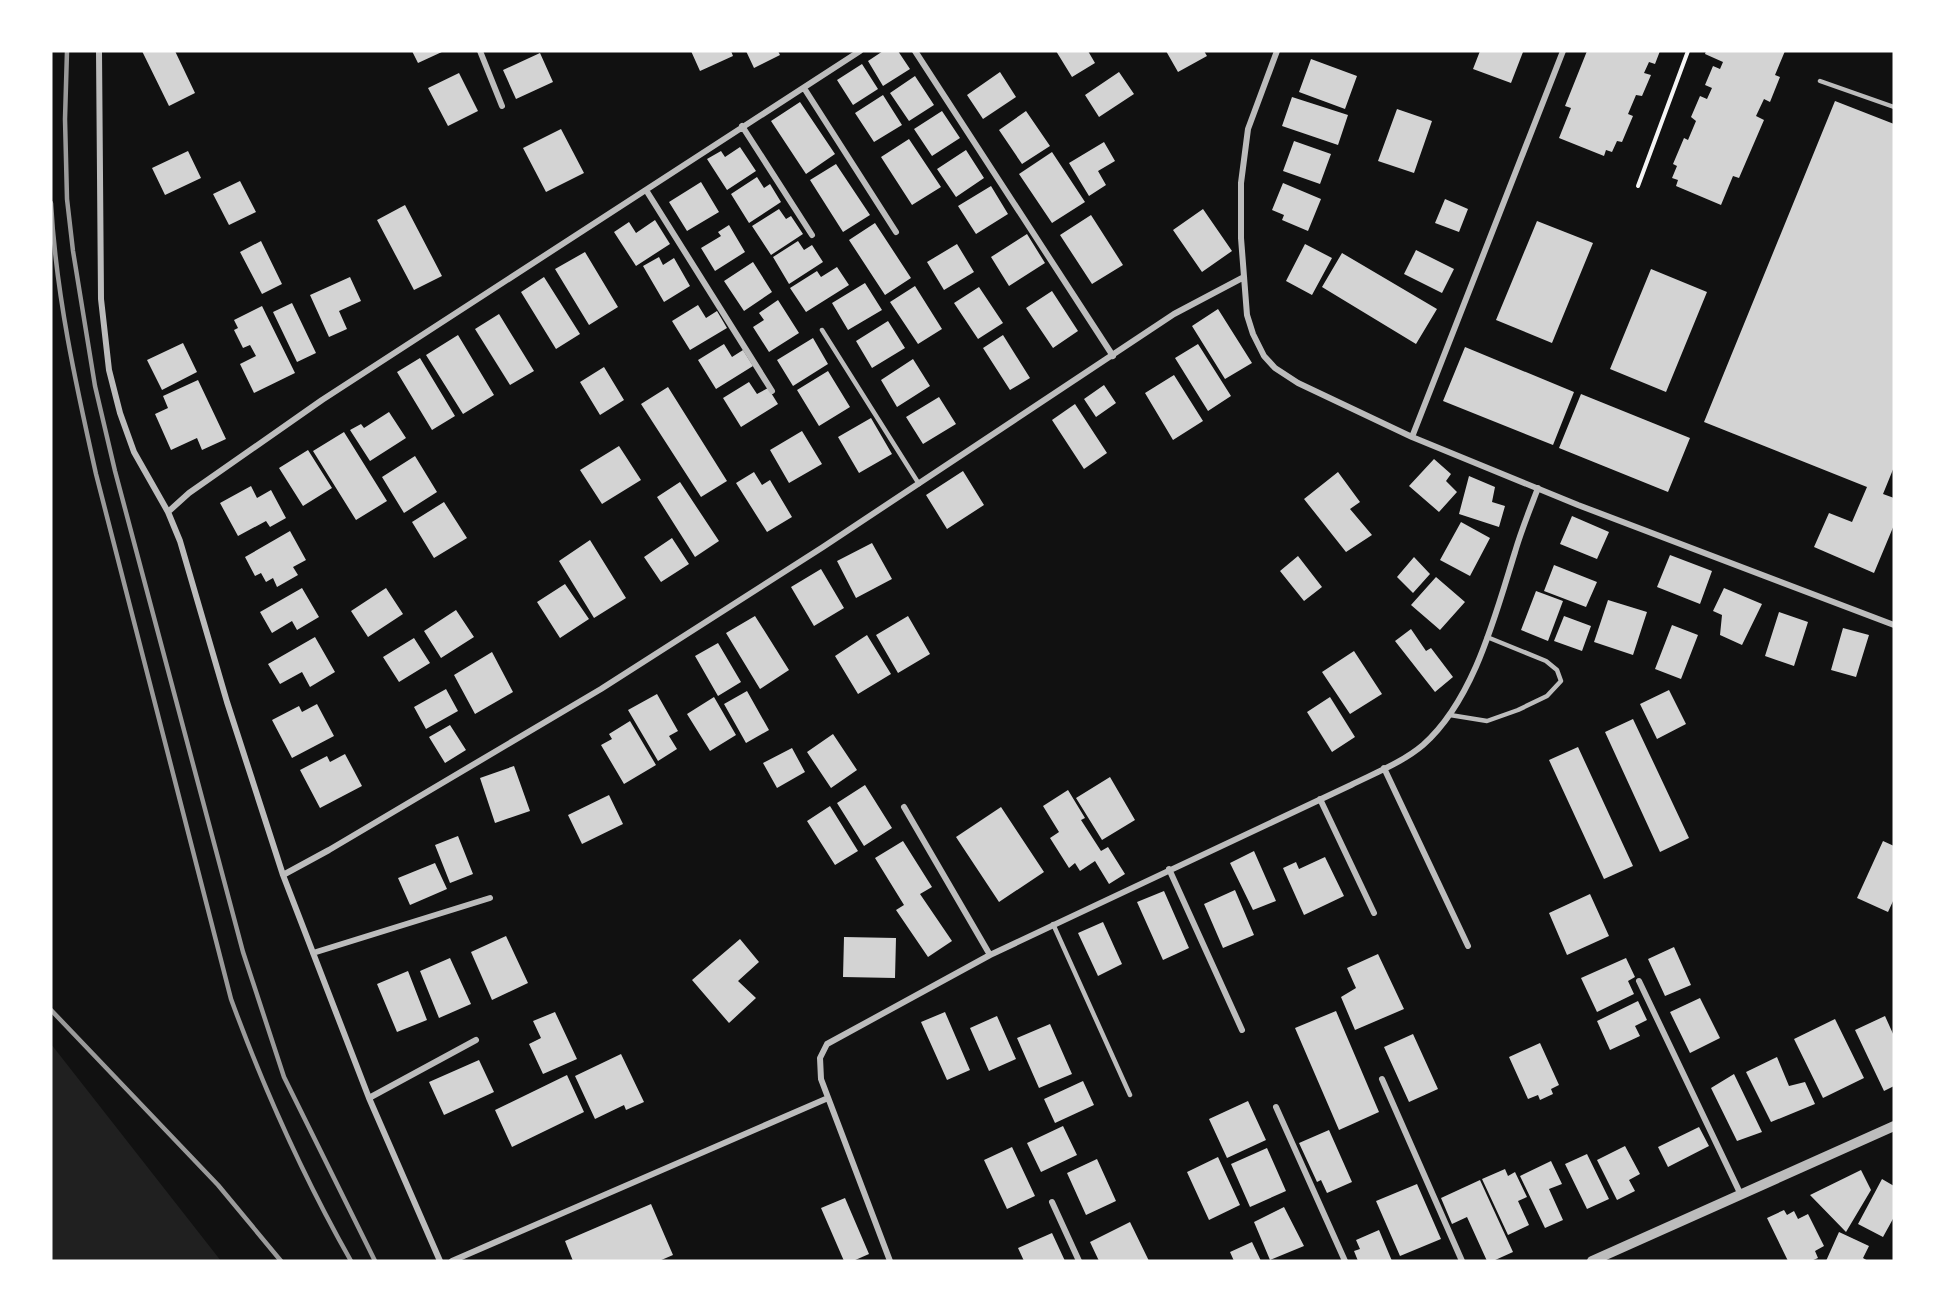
<svg xmlns="http://www.w3.org/2000/svg" width="1945" height="1312" viewBox="0 0 1945 1312" font-family="'Work Sans',sans-serif">
<style>
.green{fill:#202020}
.building{fill:#d3d3d3}
.lines{fill:none;stroke-linecap:round;stroke-linejoin:round}
.path{stroke:#f5f5f5;stroke-width:4}
.service{stroke:#bcbcbc;stroke-width:4.5}
.minor{stroke:#bcbcbc;stroke-width:6}
.tertiary{stroke:#bcbcbc;stroke-width:10}
.rail{stroke:#9a9a9a;stroke-width:4.5}
</style>
<rect width="100%" height="100%" fill="#111"/>
<path class="green" d="M51,1044l170,217h-170z"/>
<path class="building" d="M142,51h33l20,42 -26,13z
M412,51h32l-26,12z
M691,51h40l2,5 -33,15z
M746,51h32l2,4 -26,13z
M883,51h15l12,18 -27,17 -15,-25z
M1056,51h32l7,12 -23,14z
M1166,51h38l3,5 -29,16z
M1480,51l43,1 -12,31 -38,-14z
M1587,51h73l-5,13 -6,-2 -5,11 7,2 -9,21 -6,-1 -8,19 5,2 -11,26 -5,-1 -5,11 -6,-2 -2,6 -45,-18 12,-30 -6,-2z
M1706,51h79l-10,24 5,2 -10,25 -6,-3 -8,17 8,4 -25,58 -6,-2 -12,29 -45,-19 2,-6 -6,-2 5,-12 -4,-2 11,-26 4,2 8,-19 -5,-4 9,-21 7,3 5,-11 -7,-3 8,-19 7,3 3,-7 -18,-8z
M540,53l13,29 -37,17 -13,-29z
M1311,59l46,17 -12,33 -46,-17z
M862,64l16,25 -25,16 -16,-25z
M1000,72l16,25 -33,22 -16,-24z
M1119,72l15,22 -35,23 -14,-22z
M459,73l19,38 -30,15 -20,-38z
M915,76l19,29 -25,16 -19,-28z
M883,95l19,30 -28,17 -19,-29z
M1292,97l56,18 -10,30 -56,-19z
M1835,101l59,23v343l-11,27 11,4v27l-20,48 -60,-26 15,-34 23,9 15,-35 -163,-65z
M800,102l35,52 -29,20 -35,-53z
M1397,109l35,12 -18,52 -36,-12z
M942,111l18,27 -28,18 -18,-27z
M1026,111l24,35 -28,18 -23,-34z
M561,129l23,44 -38,19 -23,-44z
M909,139l32,48 -29,18 -31,-48z
M1294,141l37,13 -11,30 -37,-13z
M1104,142l11,19 -17,10 8,14 -17,11 -20,-33z
M740,147l16,24 -29,19 -20,-31 14,-8 4,6z
M966,150l18,28 -28,19 -19,-28z
M188,151l13,27 -36,17 -13,-27z
M1052,152l33,50 -33,21 -33,-49z
M836,164l34,51 -27,17 -33,-52z
M757,177l7,11 6,-4 11,18 -32,21 -18,-29z
M240,181l16,31 -27,13 -16,-31z
M701,182l18,30 -32,19 -18,-29z
M1283,183l38,16 -13,32 -26,-11 2,-5 -12,-5z
M991,186l17,28 -32,20 -18,-28z
M1445,199l23,10 -9,23 -24,-9z
M405,205l37,71 -28,14 -37,-70z
M779,209l7,10 5,-3 12,18 -32,21 -19,-29z
M1203,209l29,42 -30,21 -29,-42z
M1091,215l32,50 -31,19 -32,-49z
M655,220l15,24 -34,22 -22,-34 15,-10 7,11z
M1537,221l56,22 -41,100 -56,-23z
M875,223l36,55 -26,17 -36,-55z
M729,225l16,27 -30,19 -14,-23 20,-12 -3,-4z
M1027,234l18,29 -36,23 -18,-29z
M261,241l21,43 -20,10 -22,-42z
M798,241l6,9 8,-5 11,17 -34,22 -16,-27z
M957,244l17,28 -30,18 -17,-28z
M1305,244l27,14 -20,37 -26,-14z
M1416,250l38,19 -12,24 -38,-19z
M585,252l33,55 -29,18 -34,-56z
M1342,253l95,56 -21,35 -94,-57z
M659,257l4,8 11,-7 16,28 -26,16 -21,-36z
M753,262l19,30 -28,19 -20,-30z
M837,267l12,18 -43,27 -16,-24 27,-17 4,6z
M1651,269l56,23 -41,100 -56,-23z
M350,277l11,24 -22,10 8,18 -18,8 -19,-42z
M544,277l36,57 -24,15 -35,-57z
M865,283l17,27 -34,20 -16,-27z
M915,286l27,43 -24,15 -28,-42z
M979,287l24,36 -25,16 -24,-36z
M1052,291l26,40 -25,17 -27,-40z
M778,300l21,33 -30,19 -16,-25 11,-7 -5,-7z
M292,303l24,50 -19,9 -24,-50z
M698,305l8,13 11,-7 10,17 -37,22 -18,-29z
M262,306l33,67 -41,20 -14,-29 16,-8 -6,-11 -7,3 -9,-18 4,-2 -4,-8z
M1218,309l34,54 -27,16 -33,-53z
M499,314l35,57 -24,14 -35,-56z
M888,321l17,27 -33,20 -16,-27z
M458,335l36,60 -31,19 -37,-59z
M1003,335l27,43 -20,12 -27,-42z
M813,338l15,26 -35,22 -16,-26z
M183,343l14,29 -35,18 -15,-30z
M724,344l8,13 11,-7 10,16 -37,23 -18,-29z
M1198,344l33,52 -23,15 -33,-53z
M1465,347l109,45 -21,53 -110,-44z
M420,358l35,58 -23,14 -35,-58z
M913,359l17,27 -33,21 -16,-27z
M604,367l20,33 -24,15 -20,-33z
M828,371l22,36 -31,19 -22,-36z
M1174,375l29,46 -30,19 -28,-47z
M198,380l28,59 -24,11 -5,-12 -26,12 -16,-36 13,-6 -5,-12z
M749,382l8,12 11,-6 10,16 -37,23 -18,-29z
M1104,385l12,18 -20,14 -12,-18z
M668,387l59,94 -26,16 -60,-93z
M1581,394l109,44 -22,54 -109,-44z
M939,397l17,27 -33,20 -17,-27z
M1075,404l32,49 -23,16 -32,-49z
M389,412l17,26 -36,23 -20,-31 11,-6 3,4z
M871,418l21,36 -33,19 -21,-36z
M802,431l20,33 -33,19 -19,-33z
M344,432l43,69 -31,19 -43,-69z
M619,446l22,34 -39,24 -22,-34z
M308,450l24,38 -29,18 -24,-38z
M415,456l22,36 -33,21 -22,-36z
M1434,459l17,15 -5,7 11,11 -18,20 -30,-26z
M963,471l21,34 -37,24 -21,-34z
M754,472l8,13 8,-5 22,37 -25,15 -31,-49z
M1338,472l22,30 -10,7 22,26 -26,17 -42,-53z
M1469,476l26,11 -3,15 13,4 -6,21 -40,-13z
M680,482l39,59 -24,16 -38,-60z
M251,486l6,12 14,-8 15,28 -16,9 -4,-6 -28,15 -18,-33z
M444,502l23,36 -33,20 -22,-36z
M1572,516l37,16 -12,27 -37,-15z
M1461,522l29,16 -20,38 -30,-16z
M290,531l16,29 -13,7 5,8 -21,12 -4,-9 -7,4 -5,-9 -6,3 -10,-19z
M672,538l17,26 -28,18 -17,-25z
M590,540l36,58 -32,20 -35,-57z
M872,543l20,36 -36,19 -19,-37z
M1670,555l42,16 -12,33 -43,-17z
M1298,556l24,31 -18,14 -24,-30z
M1414,557l16,17 -17,19 -16,-16z
M1554,565l43,17 -11,25 -42,-16z
M821,569l23,39 -30,18 -23,-39z
M1436,577l29,25 -25,28 -29,-25z
M565,584l24,35 -29,19 -23,-36z
M302,588l17,29 -22,13 -5,-9 -20,12 -12,-21z
M386,588l17,26 -35,23 -17,-26z
M1724,588l38,16 -20,41 -22,-10 2,-20 -9,-4z
M1536,591l27,10 -15,40 -27,-11z
M1608,600l39,12 -14,43 -39,-13z
M456,610l18,27 -33,21 -17,-27z
M1779,612l29,10 -14,44 -29,-10z
M755,616l34,54 -29,19 -34,-56z
M908,616l22,38 -32,19 -22,-38z
M1564,616l27,10 -9,25 -28,-10z
M1672,625l26,10 -17,44 -26,-10z
M1843,628l26,7 -13,42 -25,-7z
M1411,629l15,22 5,-3 22,29 -18,15 -40,-51z
M867,635l24,39 -33,20 -23,-38z
M315,637l20,35 -25,15 -8,-15 -22,12 -12,-20z
M414,638l16,25 -31,19 -16,-25z
M718,643l23,39 -23,14 -23,-40z
M1354,651l28,43 -32,20 -28,-42z
M492,652l21,40 -38,22 -21,-39z
M446,689l12,22 -32,18 -12,-22z
M1669,690l17,34 -29,15 -17,-35z
M747,691l22,39 -23,13 -22,-39z
M657,694l21,37 -9,5 8,13 -19,12 -30,-51z
M714,697l22,38 -26,16 -23,-37z
M1330,697l25,40 -23,15 -25,-40z
M317,704l17,32 -42,22 -20,-38 27,-14 3,6z
M1633,719l56,119 -29,14 -55,-120z
M630,721l26,44 -32,19 -23,-39 11,-6 -3,-5z
M450,725l16,25 -21,13 -16,-26z
M833,734l24,36 -26,18 -24,-36z
M1578,747l55,119 -29,13 -55,-119z
M792,748l13,24 -28,16 -14,-25z
M345,754l17,32 -42,22 -20,-38 27,-14 3,6z
M514,766l16,45 -35,12 -15,-45z
M1110,777l25,43 -33,20 -26,-42z
M865,785l27,43 -28,18 -27,-43z
M1068,790l17,28 -4,2 20,31 7,-4 17,27 -16,10 -14,-23 -15,10 -5,-8 -6,5 -19,-30 9,-6 -16,-26z
M609,795l14,29 -41,20 -14,-29z
M830,806l28,45 -23,14 -28,-44z
M1001,807l43,65 -45,30 -43,-65z
M458,836l15,38 -23,9 -15,-38z
M903,841l29,46 -12,7 32,47 -24,16 -32,-47 8,-5 -29,-47z
M1883,841l11,5v53l-6,13 -31,-14z
M1254,851l22,50 -23,9 -23,-47z
M1325,857l19,39 -40,19 -21,-47 13,-6 3,7z
M435,863l12,26 -37,16 -12,-27z
M1235,890l19,45 -31,13 -19,-44z
M1164,891l25,57 -26,12 -26,-58z
M1590,894l19,42 -42,19 -18,-42z
M1103,922l19,42 -24,12 -20,-43z
M506,936l22,47 -36,17 -21,-48z
M844,937l52,1 -1,40 -52,-1z
M740,939l19,23 -21,19 18,17 -27,25 -37,-43z
M1674,947l17,38 -26,11 -17,-37z
M1378,954l26,55 -49,21 -14,-33 15,-9 -9,-20z
M450,958l21,46 -32,14 -19,-47z
M1626,958l9,19 -7,4 6,13 -37,18 -16,-34z
M408,971l19,49 -30,12 -20,-48z
M1700,998l20,40 -30,15 -20,-41z
M1638,1001l9,19 -12,6 5,10 -30,14 -13,-29z
M1336,1011l43,101 -40,18 -44,-102z
M555,1012l22,47 -34,15 -14,-30 12,-6 -8,-17z
M945,1012l25,58 -23,10 -26,-58z
M997,1016l19,43 -27,12 -19,-43z
M1885,1016l9,20v50l-10,5 -29,-61z
M1835,1019l29,59 -41,20 -29,-59z
M1050,1024l22,50 -33,14 -22,-50z
M1413,1034l25,55 -29,13 -25,-55z
M1540,1043l19,42 -8,4 2,5 -13,6 -2,-5 -10,4 -19,-42z
M621,1054l23,48 -18,8 -2,-5 -29,14 -20,-43z
M1777,1057l12,29 16,-4 10,22 -44,18 -25,-50z
M479,1060l15,32 -50,23 -15,-33z
M1734,1074l28,58 -25,9 -26,-53z
M567,1075l17,37 -72,35 -17,-37z
M1083,1081l11,24 -39,18 -11,-24z
M1248,1101l18,39 -39,18 -18,-39z
M1063,1126l14,29 -36,17 -14,-29z
M1699,1127l10,19 -41,21 -10,-20z
M1329,1130l23,52 -25,11 -6,-13 -4,2 -18,-39z
M1625,1146l15,28 -11,6 6,11 -18,9 -20,-40z
M1012,1147l23,49 -28,13 -23,-49z
M1267,1148l19,43 -36,16 -19,-43z
M1587,1154l22,45 -22,10 -22,-45z
M1218,1157l22,48 -31,15 -22,-48z
M1097,1159l19,42 -30,14 -19,-42z
M1551,1161l11,23 -13,5 14,31 -18,8 -25,-52z
M1505,1169l3,7 7,-4 12,25 -9,4 11,24 -21,10 -26,-56z
M1861,1170l10,20 -25,42 -36,-37z
M1882,1179l12,7v31l-11,20 -25,-13z
M1480,1180l33,72 -20,9h-6l-20,-44 -15,7 -11,-26z
M1417,1184l24,55 -41,17 -24,-55z
M845,1198l24,56 -16,7h-9l-23,-53z
M651,1204l22,51 -14,6h-86l-8,-20z
M1284,1207l20,39 -34,14 -16,-38z
M1784,1210l3,5 7,-4 4,8 10,-5 16,32 -9,5 3,7 -7,3h-23l-21,-43z
M1130,1222l19,39h-50l-9,-19z
M1379,1230l13,31h-34l-4,-10 6,-2 -4,-9z
M1839,1232l30,14 -6,12 5,3h-42z
M1052,1233l13,28h-41l-6,-13z
M1252,1242l9,19h-27l-4,-9z"/>
<g class="lines">
<path class="path" d="M1638,186l50,-135"/>
<path class="service" d="M1820,81l74,26
M822,330l97,154
M1450,715l37,6 31,-11 29,-14 14,-15 -4,-11 -11,-9 -59,-24
M1053,924l77,171"/>
<path class="minor" d="M99,51l2,248 8,71 11,43 14,39 34,60 12,29 47,161 56,173 86,223 71,163
M480,51l22,55
M915,51l198,305
M1277,51l-29,78 -7,54v55l6,77 6,19 11,22 11,12 23,15 114,54 166,68 316,120
M804,88l92,144
M742,126l70,109
M646,190l126,201
M1412,437l151,-386
M168,512l21,-19 133,-93 538,-349
M1384,768l84,178
M1320,799l54,114
M904,807l86,148
M1169,869l73,161
M283,875l46,-25 272,-161 222,-142 351,-233 70,-37
M313,953l177,-55
M1639,981l102,214
M1382,1079l80,182
M369,1098l107,-58
M1276,1107l69,154
M1052,1202l27,59
M452,1261l376,-163
M890,1261l-69,-182 -1,-21 7,-14 163,-89 361,-170c24,-12 52,-23 72,-40 51,-45 72,-129 92,-193 6,-21 15,-43 23,-64"/>
<path class="tertiary" d="M1592,1261l302,-135"/>
<path class="rail" d="M67,51l-2,68 2,80 6,52 22,135 20,85 128,481 41,125 91,184
M51,203c5,92 25,182 45,271l135,525c33,90 73,179 120,262
M51,1010l167,175 63,76"/>
</g>
<rect width="1945" height="1312" fill="none" stroke="#ffffff" stroke-width="105"/>
</svg>
